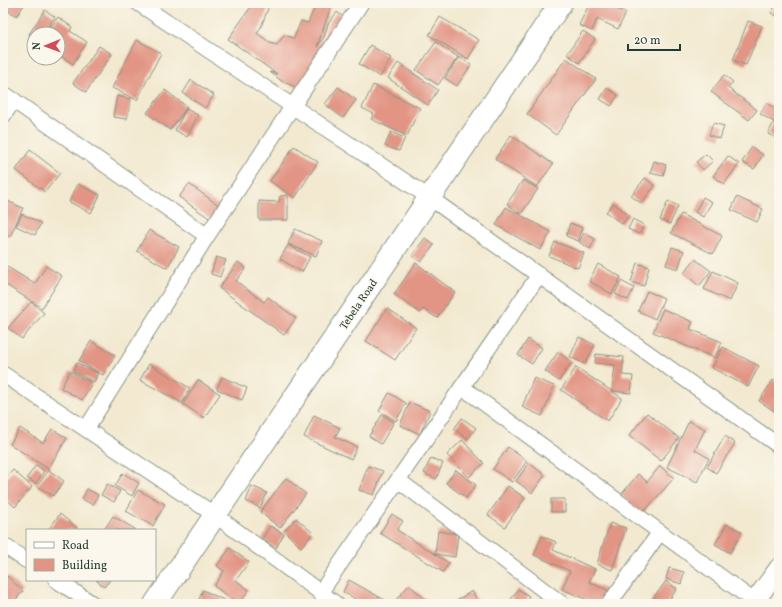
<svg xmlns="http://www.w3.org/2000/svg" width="782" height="607" viewBox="0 0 782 607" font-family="Vollkorn,serif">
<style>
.building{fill:#e29585}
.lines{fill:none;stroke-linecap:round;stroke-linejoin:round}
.minor-casing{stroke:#889382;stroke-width:17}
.tertiary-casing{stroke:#889382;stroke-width:21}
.primary-casing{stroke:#889382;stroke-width:24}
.minor{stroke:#fff;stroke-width:15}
.tertiary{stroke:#fff;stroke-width:19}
.primary{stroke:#fff;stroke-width:22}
.labels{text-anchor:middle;stroke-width:3;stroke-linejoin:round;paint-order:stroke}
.street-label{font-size:11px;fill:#1f3d34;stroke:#fbf7ec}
</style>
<rect width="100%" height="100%" fill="#fbf7ec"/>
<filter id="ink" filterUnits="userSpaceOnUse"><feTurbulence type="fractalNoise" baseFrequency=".025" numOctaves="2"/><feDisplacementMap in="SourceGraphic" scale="8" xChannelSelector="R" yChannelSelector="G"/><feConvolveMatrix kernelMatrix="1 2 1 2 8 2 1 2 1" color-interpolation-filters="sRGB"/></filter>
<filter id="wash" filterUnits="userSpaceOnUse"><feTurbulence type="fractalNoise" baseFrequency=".012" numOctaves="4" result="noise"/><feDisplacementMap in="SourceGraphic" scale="16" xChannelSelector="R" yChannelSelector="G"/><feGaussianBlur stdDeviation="0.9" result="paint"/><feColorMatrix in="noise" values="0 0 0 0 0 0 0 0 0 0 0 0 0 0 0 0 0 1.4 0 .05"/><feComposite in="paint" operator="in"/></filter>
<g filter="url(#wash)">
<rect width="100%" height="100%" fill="#f2e9d0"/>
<g id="blocks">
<path class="building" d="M3,3h22l-8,13 -14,-8z
M251,3h19l-9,24 -4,6 13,10 7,2 7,-10 10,3 7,-17 7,2 4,-10 7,-10h13l-15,44 7,-10 4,-13 9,-12 12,10 -50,66 -16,-6 -13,-10 7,2 -49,-35 25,-35z
M590,3h14l22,10 -8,16 -21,-10 -5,12 -13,-6z
M777,3h2v14l-8,-4z
M45,10l10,7 -11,17h-10v3l-5,-3z
M58,17l14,10 -2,4 17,11 -14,22 -15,-10v-20h-12z
M440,17l39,23 -11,19 -39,-24z
M748,21l14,5 -16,39 -13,-5z
M583,31l12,8 -16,24 -12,-9z
M137,40l24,13 -24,47 -25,-12z
M436,42l22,15 -20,28 -22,-15z
M370,45l21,13 -11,19 -21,-13z
M99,46l13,8 -26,38 -13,-9z
M459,57l12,8 -14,21 -12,-8z
M566,58l30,21 -40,56 -29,-21z
M398,63l40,27 -10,15 -40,-27z
M724,75l9,7 -5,6 29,22 -8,10 -38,-28z
M191,80l23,15 -9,13 -22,-15z
M373,85l47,23 -13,28 -36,-17 3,-5 -12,-6z
M338,87l18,13 -13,18 -18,-14z
M607,88l11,7 -7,11 -11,-7z
M165,90l22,17 -17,23 -23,-17z
M117,96l14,3 -4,20 -14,-2z
M766,103l13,7v29l-11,-5 6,-12 -14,-8z
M186,109l12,6 -11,22 -12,-7z
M713,123l11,3 -4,13 -11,-4z
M391,132l14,6 -6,13 -14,-5z
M511,135l42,29 -16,23 -42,-28z
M294,146l24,16 -23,36 -25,-17z
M752,147l11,8 -9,14 -12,-7z
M30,150l30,23 -15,19 -29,-22z
M706,154l7,7 -10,9 -7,-8z
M728,156l11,8 -15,20 -11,-8z
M654,161l12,4 -3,11 -13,-3z
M645,178l10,8 -14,17 -10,-7z
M523,180l15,9 -17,25 -14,-10z
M78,184l22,11 -9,18 -22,-11z
M189,184l32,23 -9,13 -33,-23z
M288,195v25h-29v-19l20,1 1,-6z
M703,197l9,5 -9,15 -8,-5z
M737,197l26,12 -6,13 -26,-12z
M3,199l20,9 -13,29 -7,-4z
M668,201l10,5 -8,18 -10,-4z
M613,203l16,12 -7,9 -16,-12z
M506,207l45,25 -11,18 -44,-25z
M22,214l19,9 -6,12 -19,-9z
M681,214l41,22 -9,18 -42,-21z
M633,219l11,6 -5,9 -11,-5z
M570,223l13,5 -5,13 -12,-5z
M295,229l27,12 -6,15 -28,-12z
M149,230l30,17 -12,21 -30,-17z
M584,233l11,6 -5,10 -11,-7z
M425,238l9,7 -13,17 -9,-6z
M555,242l29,11 -6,15 -29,-12z
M288,245l22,12 -8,15 -22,-13z
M672,247l12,4 -6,18 -12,-4z
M216,257l10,3 -6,17 -9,-3z
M695,259l16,12 -12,15 -15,-13z
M238,262l8,6 -10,13 28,21 4,-5 28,21 -12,17 -65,-47z
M416,263l39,29 -18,26 -14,-9 -3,4 -26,-19z
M637,263l12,4 -5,19 -13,-4z
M598,264l23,13 -9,17 -23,-13z
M4,265l31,19 11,-18 16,10 -20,32 -39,-25z
M713,271l25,12 -8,18 -26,-12z
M621,281l13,7 -6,12 -13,-6z
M647,291l17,7 -9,21 -17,-8z
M31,302l13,11 -22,26 -14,-11z
M387,308l29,20 -21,32 -29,-19z
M663,309l30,13 -3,7 32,13 -7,16 -62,-26z
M579,337l16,8 -10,19 -15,-7z
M528,339l14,9 -10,16 -14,-9z
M91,341l24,14 -12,20 -24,-14z
M723,347l36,19 -11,21 -36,-19z
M558,352l14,10 -13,19 -14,-10z
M596,354l28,3 -2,18 11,1 -2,17 -19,-2 3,-26 -20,-2z
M77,363l21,10 -4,9 -21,-11z
M149,364l41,24 -8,15 -42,-23z
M576,367l46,31 -14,23 -47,-31z
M70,371l22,12 -10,17 -21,-12z
M222,377l25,11 -5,12 -25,-11z
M534,378l20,8 -12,30 -20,-9z
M198,380l22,14 -16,24 -21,-14z
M773,380l6,4v30l-20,-13z
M389,393l17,10 -10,18 -17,-10z
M410,402l20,9 -10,23 -20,-9z
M647,413l32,25 -18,23 -32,-25z
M314,415l26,13 -5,9 22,10 -6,12 -47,-22z
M382,415l12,7 -13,22 -12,-8z
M462,418l14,10 -8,11 -14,-10z
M689,421l16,8 -10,21 14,8 -12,24 -30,-15z
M20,428l23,15 9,-14 15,9 -19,31 -38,-25z
M725,436l10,7 -19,30 -9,-6z
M462,440l22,23 -15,14 -22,-22z
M508,447l19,14 -15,21 -19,-13z
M431,458l12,5 -7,16 -12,-6z
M529,463l16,12 -13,18 -16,-12z
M36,465l8,6 -8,13 -9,-6z
M368,466l15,5 -9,24 -15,-5z
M660,466l14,12 -32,36 -21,-19 17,-21 9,8z
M13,470l19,17 -17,20 -12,-11v-14z
M49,470l15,11 -11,15 -16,-10z
M456,470l20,15 -10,13 -20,-15z
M123,473l16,10 -7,13 -17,-10z
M286,478l20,16 -26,34 -20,-16z
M107,484l13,7 -6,11 -13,-7z
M252,486l15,7 -7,15 -14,-7z
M508,486l17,12 -20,29 -17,-12z
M87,489l11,6 -5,10 -11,-6z
M138,490l27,14 -12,22 -27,-15z
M551,499h14v13h-14z
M60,514l17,14 -1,2h-28z
M392,514l11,7 -6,9 52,33 -6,9 -63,-39z
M113,516l22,13 -1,1h-30z
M296,518l17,15 -12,14 -17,-16z
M610,523l16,5 -14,42 -15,-6z
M727,524l15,8 -12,21 -15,-9z
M270,526l14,8 -8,14 -14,-9z
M438,531l20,3 -3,23 -20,-3z
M542,536l14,6 -3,8 42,19 -6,13 20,9 -5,13h-7l-35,-15 8,-18 -36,-16z
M230,548l19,14 -13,18 13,10 -10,14 -25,-18 10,-15 -7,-5z
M669,568l15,4 -3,12 -15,-5z
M7,576l16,15 -11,13h-9v-23z
M96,580h14l-6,7z
M349,580l43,24h-27l-22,-12z
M666,581l11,8 -11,15h-17z
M409,585l20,17 -1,2h-32l-2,-2z
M518,589l11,7 -5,8h-16z
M203,590l23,11 -1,3h-28z
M472,591l5,9 -7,4h-12l-2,-3z"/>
</g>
</g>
<g filter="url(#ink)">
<use href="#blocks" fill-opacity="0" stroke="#889382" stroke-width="1"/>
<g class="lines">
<defs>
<path id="minor" d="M138,3l292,195 349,248
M3,93l204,143
M3,116l11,-16
M3,374l212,141 121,89
M462,387l296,217
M86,429l121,-193 154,-233
M398,480l164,124
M3,545l24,16
M56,580l37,24
M320,593l219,-318
M609,604l51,-72"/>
<path id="tertiary" d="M753,604l26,-36"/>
<path id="primary" d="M155,604l406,-601"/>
</defs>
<use href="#minor" class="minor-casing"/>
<use href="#tertiary" class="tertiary-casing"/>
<use href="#primary" class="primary-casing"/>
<use href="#minor" class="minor"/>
<use href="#tertiary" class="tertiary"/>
<use href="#primary" class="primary"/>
</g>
</g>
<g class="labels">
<g class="street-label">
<text transform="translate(358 304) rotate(-56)" y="4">Tebela Road</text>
</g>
</g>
<rect width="782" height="607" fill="none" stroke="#fbf7ec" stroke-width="16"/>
<rect x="26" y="529" width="130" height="52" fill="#fbf7ec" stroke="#a3ada2"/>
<rect x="34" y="542" width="20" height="6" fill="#ffffff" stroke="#a3ada2"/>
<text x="62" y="549" font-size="12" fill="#1f3d34">Road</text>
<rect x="34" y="559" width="20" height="12" fill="#e29585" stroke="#a3ada2"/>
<text x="62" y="569" font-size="12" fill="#1f3d34">Building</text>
<g transform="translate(46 46) rotate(269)"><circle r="19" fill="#fbf7ec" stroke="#a3ada2"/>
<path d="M0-3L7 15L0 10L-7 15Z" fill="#d1495b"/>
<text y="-6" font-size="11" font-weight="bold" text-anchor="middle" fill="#1f3d34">N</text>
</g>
<path d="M628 44v6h52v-6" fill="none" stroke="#1f3d34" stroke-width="2"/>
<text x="634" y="44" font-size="12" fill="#1f3d34" stroke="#fbf7ec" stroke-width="3" paint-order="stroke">20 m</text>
</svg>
